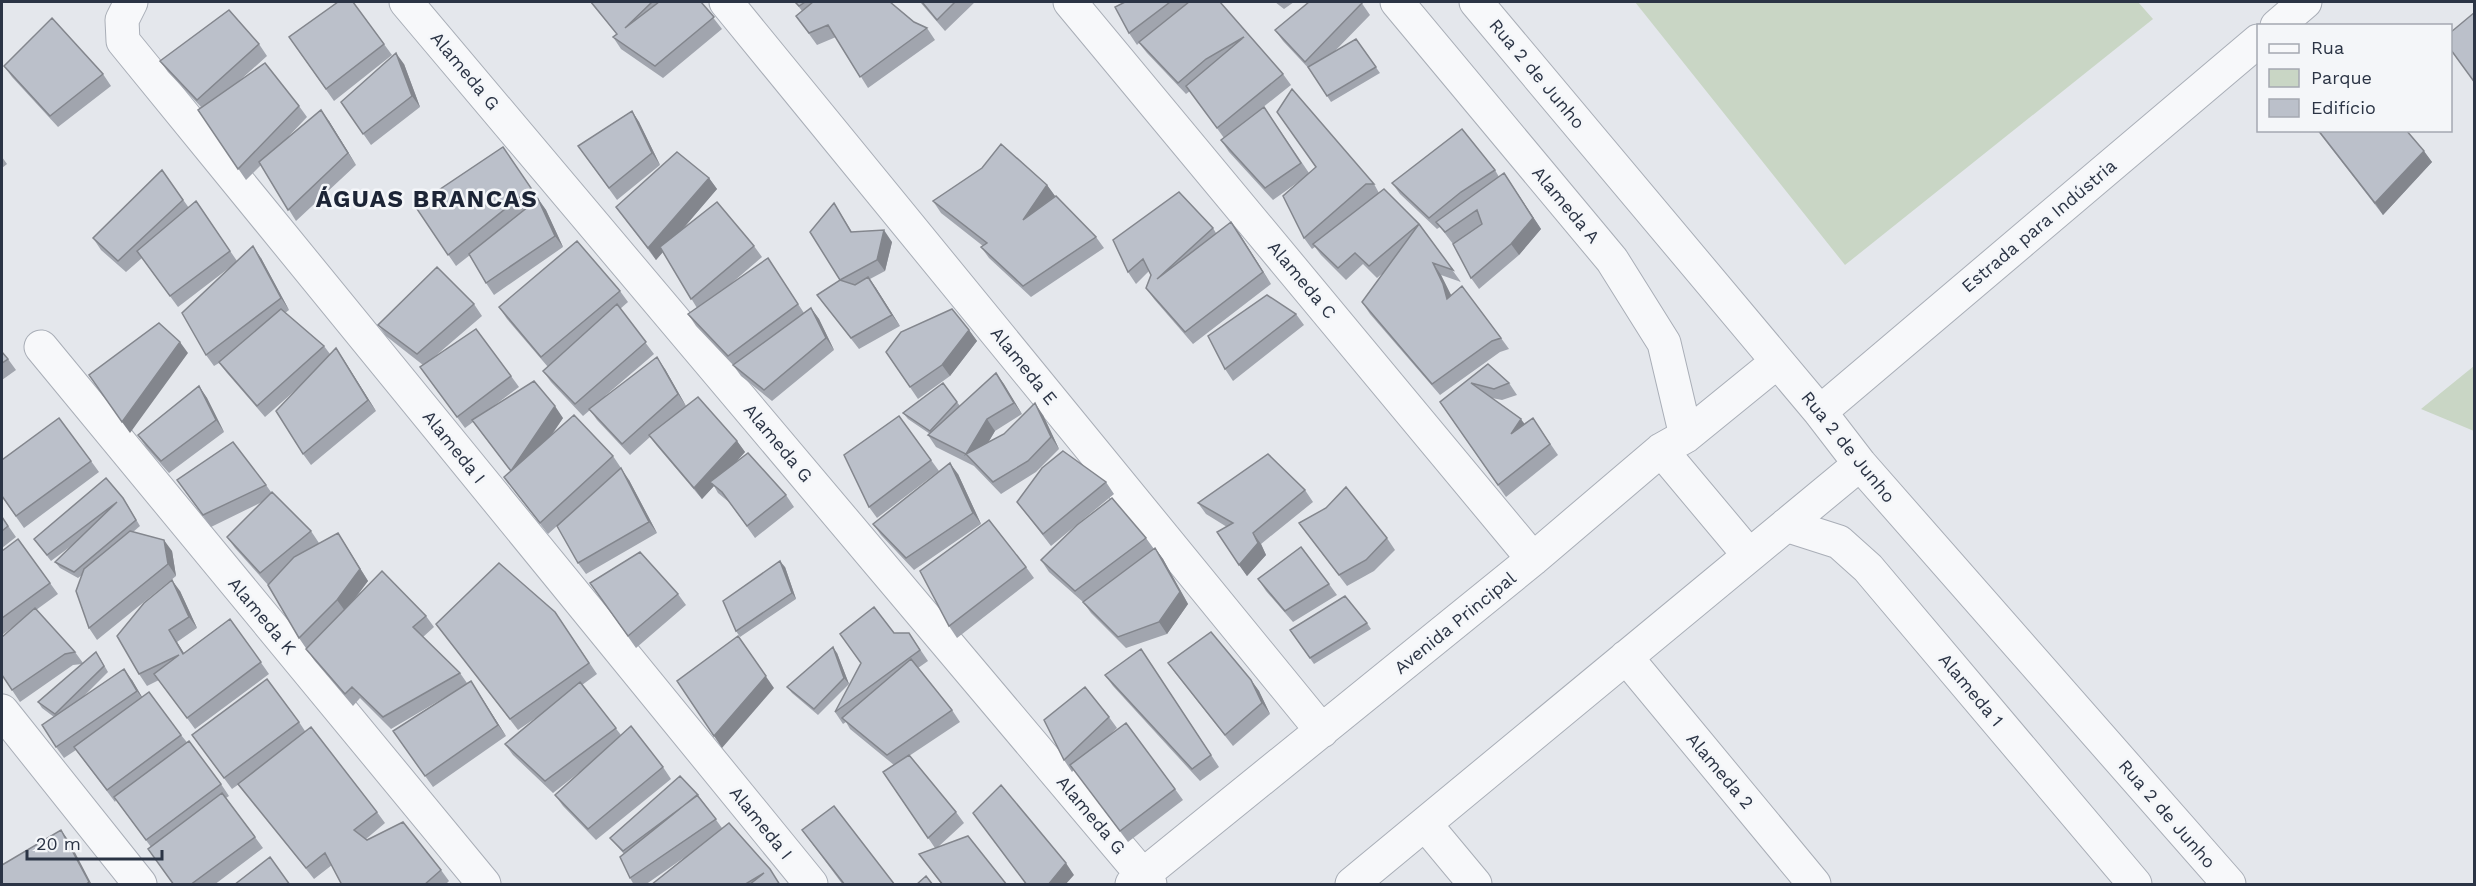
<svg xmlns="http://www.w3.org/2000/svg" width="2476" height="886" viewBox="0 0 2476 886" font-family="'Work Sans',sans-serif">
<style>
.green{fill:#c9d6c5}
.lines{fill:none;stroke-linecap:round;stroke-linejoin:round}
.minor-casing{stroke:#a9aeb7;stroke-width:35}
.minor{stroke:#f7f8fa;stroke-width:33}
.wall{fill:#a1a5ae}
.shaded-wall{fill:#83868d}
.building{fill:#bbc0ca;stroke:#83868d;stroke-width:1.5}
.labels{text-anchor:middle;stroke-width:5;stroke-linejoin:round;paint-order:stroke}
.street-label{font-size:18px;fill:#2b3445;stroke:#f4f6f9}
.district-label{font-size:24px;font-weight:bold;letter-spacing:1.5px;fill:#1d2536;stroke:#f4f6f9}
</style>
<rect width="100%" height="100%" fill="#e4e7ec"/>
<path class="green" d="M1635,2h503l15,17 -308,246z
M2474,366v65l-53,-22z"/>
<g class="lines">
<defs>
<path id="minor" d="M131,2l-9,18 1,21 688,843
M406,2l744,882
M726,2l596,729
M1070,2l463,557
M1397,2l215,258 52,83 22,93
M1476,2l344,410 40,52 369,420
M2277,26l28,-24
M41,347l443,537
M1820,412l438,-371
M1661,450l88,105
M1786,525l53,17 29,26 267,316
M1626,657l188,227
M2,711l138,173
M1425,824l50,60
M1132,884l401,-325 128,-109 25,-14 91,-74
M1352,884l508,-420"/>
</defs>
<use href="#minor" class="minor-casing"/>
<use href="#minor" class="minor"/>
</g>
<path class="wall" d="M353,2l39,53 -58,46 -45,-64z
M590,2h111l21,27 -59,49 -42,-29 -8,-12 4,-3z
M795,2h95l24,20 13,6 8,12 -67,48 -32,-51 -19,8 -21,-29 6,-5z
M920,2h55l-30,29z
M1125,2h95l63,72 8,11 -29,23 2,-1 45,66 65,11 5,9 40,31 42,58 -20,-7 10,20 50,43 8,11 -9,3 -60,43 -70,-81 -8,-12 22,-30 -7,6 -14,-14 -17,16 -25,-25 -6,-8 -3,2 -8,-11 -3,-58 -28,20 -44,-48 -8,-12 3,-2 -34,-47 -4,3 -39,-41 -8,-10 -2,2 -8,-12z
M1275,2h19l-10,7z
M1361,2l9,13 -37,38 23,-14 24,34 -49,29 -19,-30 -29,-31 -8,-11z
M259,44l8,12 -29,26 61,24 8,11 -19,20 41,-16 27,44 -60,56 -35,-56 -15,15 -48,-70 3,-3 -33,-35 -8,-11z
M404,64l16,43 -49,38 -30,-43z
M4,66l99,8 8,12 -53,41 -46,-50z
M632,111l7,11 21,43 -43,35 -39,-54z
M2317,130h89l26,32 -49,53z
M503,147l43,63 17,37 -69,48 -8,-12 -16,-28 -14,11 -41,-60z
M2,157l5,7 -5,4z
M162,170l27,38 7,-7 41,60 24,-3 28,52 -4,3 39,33 6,8 6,-6 40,63 -65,54 -8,-11 -4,-67 -34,30 -38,-44 -8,-10 -5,3 -8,-11 23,-87 -51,39 -36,-49 -16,14 -25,-22 -8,-12z
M1495,170l4,7 5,-4 37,56 -22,26 -40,34 -8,-11 -18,-34 -13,-17 -3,2 -37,-35 -8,-11z
M709,178l8,11 -36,42 73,15 8,11 -36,31 42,-30 36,55 7,-5 8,11 15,31 -62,51 -31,-25 -8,-11 -37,-39 -8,-12 9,-6 -34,-56 -7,8 -40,-53z
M1047,185l8,11 41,41 8,11 -73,49 -42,-39 -8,-11 2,-1 -42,-33 -8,-12z
M834,203l18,29 40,10 -7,29 -15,8 30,47 -41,23 -42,-54 23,-15z
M1213,228l3,5h23l32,51 -78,60 -39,-45 -8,-11 5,-13 -2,-4 -13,13 -8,-12 -15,-32z
M620,291l8,11 -8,7 34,45 -49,42 60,-27 21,37 -5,4 56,31 8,11 -10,11 51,32 8,12 -39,31 -25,-35 -12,-10 -4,-7 -12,13 -45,-53 -7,-9 -20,18 -33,-35 -7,-10 -7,6 -32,-34 -8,-11 5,-4 -41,-48 -8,-12z
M474,304l8,12 -49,42 78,18 8,11 -28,21 72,10 -12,18 62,20 8,12 -37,33 45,-21 28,53 -71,41 -8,-11 -21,-37 -9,8 -36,-46 -8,-11 7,-6 -38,-49 -8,6 -45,-61 3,-2 -37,-29 -8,-11z
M1296,314l8,11 -71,56 -8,-12z
M969,330l8,11 -27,35 -32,23 -32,-47z
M2,352l6,7 8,11 -14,10z
M1488,364l21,19 8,12 -15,5 -10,-2 33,26 16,6 17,25 -52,42 -66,-95z
M996,373l26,41 -27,17 -7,12 55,-28 16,34 -23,23 -35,22 -27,-28 -38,-19 -8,-12 2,-1 -22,-15 -5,-6 40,-30 17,23z
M199,386l8,12 17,34 -55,41 -23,-26 -8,-12z
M899,416l40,55 -62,47 -8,-11z
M2,460l89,1 8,11 -75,56 -22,-31z
M958,474l23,50 -67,46 -33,-35 -8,-11z
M106,478l21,26 13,22 -7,6 39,19 4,25 -79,64 -8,-12 -7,-53 -4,3 -18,-10 -5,-6 20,-19 -24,18 -17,-22z
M177,480l89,5 5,7 40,39 8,12 -2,2 28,-1 23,37 -16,22 74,13 8,11 -11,10 37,36 7,10 4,-2 35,55 -73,51 -40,-56 54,-35 -56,33 -31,-31 -7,8 -39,-46 -15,-22 -31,-53 -33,-37 -8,-11 35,-35 -51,25z
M1106,482l8,12 -63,52 -34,-44z
M1305,490l8,12 -52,42 5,11 -19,21 -30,-44 10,-5 -21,-13 -8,-11z
M2,517l14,20 -14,11z
M1299,523l88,15 8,12 -21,21 -27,15z
M1146,538l8,11 1,-1 8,11 25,45 -21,30 -41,14 -35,-35 -8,-11 -34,-30 -8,-12z
M18,539l40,55 -22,16 39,42 8,11 17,-5 8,14 -25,25 49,-17 10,17 39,38 40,49 8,12 -3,2 37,50 -49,37h-40l-26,-36 3,-2 -35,-47 -1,2 -39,-52 -12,8 -8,-11 -2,-30 -12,-9 -4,-6 44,-38 -9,1 -53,37 -18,-27 11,-48 -11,8v-84z
M785,567l11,32 -56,38 -4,-6z
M1026,567l8,11 -77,60 -8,-12z
M1258,579l71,5 8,11 -44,27 -27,-31z
M590,583l88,11 8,11 -50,43z
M180,591l17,37 -20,14 7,11 46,-34 39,55 -74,55 -36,-49 -12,6 -8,-12z
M555,612l42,62 -15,11 39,50 42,32 8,12 -75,61 -33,-34 -8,-11 26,-24 -28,22 -40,-38 -8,-11 35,-29 -22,15 -82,-106z
M1367,623l4,6 -57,35 -24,-34z
M894,633h15l19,28 -10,7 34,42 8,12 -51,34 47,56 8,11 -26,24 69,38h-65l-23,-31 16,-6 -52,-76 11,-7 -44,-36 -4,-7 -3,2 -8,-12z
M1141,649l78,118 -19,14 -87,-95 -8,-11z
M837,653l12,31 -31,31 -26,-22 -5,-6z
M1168,663l83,17 8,11 11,23 -37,32 -57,-72z
M1109,717l8,11 -6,6 64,55 8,11 -55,42 -54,-72 -2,2 -8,-12z
M299,722l6,9 72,81 8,11 -19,16 75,31 8,11 -4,4h-103l-10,-20 -18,14 -75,-95 -7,5 -40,-54z
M698,795l24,33 58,57h-129l34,-28 -40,28h-11l-4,-7 -6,-24 -14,-16z
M802,830l93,55h-52z"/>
<path class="shaded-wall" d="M396,53l8,11 16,43 -8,-11z
M321,110l8,11 27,44 -8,-12z
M632,111l7,11 21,43 -8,-12z
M2424,151l8,11 -49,53 -8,-12z
M1504,173l37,56 -22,26 -8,-11z
M709,178l8,11 -61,71 -8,-12z
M1047,185l8,11 -32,24z
M538,199l8,11 17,37 -8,-11z
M1231,222l8,11 32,51 -8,-12z
M884,230l8,12 -7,29 -8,-11z
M253,246l8,12 28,52 -8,-12z
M1433,263l8,12 10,20 -4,4z
M868,277l8,11 24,38 -8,-11z
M811,308l8,11 15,31 -8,-12z
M969,330l8,11 -27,35 -8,-11z
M180,342l8,11 -58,80 -8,-11z
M336,348l8,12 32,51 -8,-11z
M657,357l8,12 21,37 -8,-12z
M996,373l8,11 18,30 -8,-11z
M199,386l8,12 17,34 -8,-12z
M1035,403l8,12 16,34 -8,-12z
M555,406l8,12 -44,64 -8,-11z
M987,419l8,12 -20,33 -9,-10z
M1521,419l8,11 -18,4z
M737,441l8,11 -30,33 -5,-3 4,4 -12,13 -8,-11z
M950,463l8,11 23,50 -8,-11z
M621,468l8,12 28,53 -8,-11z
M338,533l30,48 -23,30 -8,-11z
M1253,533l8,11 5,11 -19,21 -8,-11z
M164,540l8,11 4,25 -8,-12z
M1155,548l8,11 25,45 -21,30 -8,-12z
M780,561l5,6 11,32 -4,-6z
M172,580l8,11 17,37 -8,-11z
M169,630l8,12 14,23 -8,-11z
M738,636l36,52 -52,60 -8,-12z
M833,647l4,6 12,31 -5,-6z
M124,669l8,11 13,22 -8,-11z
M1251,680l8,11 11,23 -8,-11z
M471,681l35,55 -8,-11z
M61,830l8,11 23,44h-1l-2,-3z
M1066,863l8,12 -9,10h-17z"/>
<path class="building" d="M338,2h15l31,42 -58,45 -37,-52z
M591,2h61l-27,26 34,-26h42l13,15 -59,49 -42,-29 4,-3z
M795,2h10l-6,4z
M813,2h77l24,20 13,6 -67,49 -32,-52 -19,8 -13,-17z
M922,2h33l-18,18z
M1125,2h45l-41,31 -14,-26z
M1189,2h31l63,72 -66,54 -31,-42 58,-49 -38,22 -28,24 -39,-41z
M1309,2h52l1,1 -57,59 -30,-32z
M229,10l30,34 -62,56 -37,-39z
M2475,12v71l-24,-33v-18z
M52,18l51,56 -53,42 -46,-50z
M1356,39l20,28 -49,29 -19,-29z
M396,53l16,43 -49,38 -22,-32z
M265,63l34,43 -61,63 -40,-59z
M1292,89l82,95h-8l-62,54 -21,-42 33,-29 -39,-55z
M1264,107l37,56 -36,25 -44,-48z
M321,110l27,43 -60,57 -29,-48z
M632,111l20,42 -43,35 -31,-42z
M1462,129l33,41 -34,22 -32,26 -37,-35z
M2318,130h88l18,21 -49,52z
M1001,144l46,41 -24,35 33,-24 40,41 -73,49 -42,-39 6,-4 -54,-42 49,-33z
M503,147l28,41 -83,67 -33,-49z
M677,152l32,26 -61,70 -32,-41z
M162,170l21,30 -65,61 -25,-23z
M1504,173l29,45 -22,26 -40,34 -18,-34 29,-20 -5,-14 -32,22 -9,-10z
M1384,189l35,35 -50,42 -14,-13 -17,15 -25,-24z
M1179,192l34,36 -56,51 74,-57 32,50 -78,60 -39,-44 5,-13 -8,-16 -15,13 -15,-32z
M538,199l17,37 -69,47 -17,-29z
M196,201l34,50 -60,45 -33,-45z
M717,202l37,44 -63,53 -31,-52z
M834,203l17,29 33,-2 -7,30 -37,20 -30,-48z
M1419,224l34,46 -20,-7 10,21 4,15 15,-13 39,52 -9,3 -60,43 -70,-82z
M577,241l43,50 -79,66 -42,-50z
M253,246l28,52 -75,57 -24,-42z
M768,258l30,46 -70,52 -40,-42z
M437,267l37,37 -57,50 -39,-29z
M868,277l24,38 -41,23 -34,-43 23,-15 15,5z
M1267,295l29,19 -71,55 -17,-33z
M617,304l29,38 -71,62 -32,-33z
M811,308l15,30 -62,52 -31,-25z
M281,309l43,37 -67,60 -38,-44z
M952,309l17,21 -27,35 -32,22 -24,-35 15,-20z
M159,323l21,19 -58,80 -33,-47z
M476,329l35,47 -54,41 -37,-50z
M336,348l32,52 -65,54 -27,-43z
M2,352l6,7 -6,4z
M657,357l21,37 -56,50 -33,-35z
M1488,364l21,19 -15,6 -23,-6 50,36 -10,15 22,-16 17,26 -52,41 -58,-83z
M996,373l18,30 -27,16 -21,35 38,-20 31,-31 16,34 -23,24 -35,21 -27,-28 -38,-19z
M534,381l21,25 -44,65 63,-56 39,41 -73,67 -36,-46 7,-6 -39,-51z
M943,383l14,19 -27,29 -27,-18z
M199,386l17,34 -55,41 -23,-26z
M698,397l39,44 -43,47 -45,-53z
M899,416l32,44 -62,47 -25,-52z
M59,418l32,43 -75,55 -14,-20v-36z
M233,442l33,43 -63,30 -26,-35z
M1063,451l43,31 -63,52 -26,-32 25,-34z
M748,453l38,42 -39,31 -25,-34 -12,-10z
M1268,454l37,36 -52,43 5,10 -19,22 -22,-33 16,-9 -35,-20z
M950,463l23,50 -67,45 -33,-34z
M621,468l28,54 -71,41 -21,-37z
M106,478l17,20 13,22 -62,52 -19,-10 62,-60 -70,53 -13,-16z
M1346,487l41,51 -21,22 -27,15 -40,-52 27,-15z
M272,492l39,39 -51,42 -33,-36z
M1112,498l34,40 -71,53 -34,-31 36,-35z
M2,517l6,9 -6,5z
M989,520l37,47 -77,59 -29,-55z
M130,531l34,9 4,24 -79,64 -13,-37 8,-22z
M338,533l22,36 -23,31 -38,38 -31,-53 26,-28z
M18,539l32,44 -48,35v-67z
M1301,547l28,37 -44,27 -27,-32z
M1155,548l25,44 -21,30 -41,15 -35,-35z
M640,552l38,42 -50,42 -38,-53z
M780,561l12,32 -56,38 -13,-30z
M499,563l56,49 34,51 -79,56 -74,-95z
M382,571l44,45 -13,11 47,46 -77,44 -31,-30 -7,7 -39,-45z
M172,580l17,37 -20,13 14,24 47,-35 31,43 -74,56 -33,-44 25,-19 -40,19 -22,-38 27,-33z
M1345,596l22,27 -57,35 -20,-28z
M874,607l20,26h15l11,17 -85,62 26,-49 -21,-29z
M35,608l40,44 -10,2 -53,36 -10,-15v-38z
M1211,632l40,48 11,23 -37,32 -57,-72z
M738,636l28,40 -52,60 -37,-55z
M833,647l11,31 -30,31 -27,-22z
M1141,649l70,106 -19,14 -87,-94z
M96,652l8,14 -49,48 -17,-12z
M911,659l41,51 -65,45 -45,-37z
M124,669l13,22 -81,56 -14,-22z
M267,679l32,43 -75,56 -32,-43z
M471,681l27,44 -73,51 -32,-45z
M580,682l36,46 -71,53 -40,-37z
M1085,687l24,30 -45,43 -20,-40z
M149,692l32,43 -74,55 -33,-43z
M1126,723l49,66 -55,42 -50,-66z
M631,726l32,41 -75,62 -33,-34z
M311,727l66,85 -23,18 13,10 36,-18 38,48 -17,15h-82l-17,-32 -19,15 -68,-84z
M189,741l32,43 -75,56 -32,-43z
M909,755l47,57 -28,26 -45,-66z
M680,776l18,19 -75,56 -13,-13z
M1001,785l65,78 -18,22h-21l-54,-72z
M222,793l33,44 -65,48h-16l-26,-36z
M697,795l19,24 -86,59 -10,-21z
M834,806l61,79h-50l-43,-55z
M729,823l41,46 10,16h-31l15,-12 -20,12h-93z
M61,830l28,52 -4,3h-83v-20z
M968,836l39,49h-64l-24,-31z
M270,857l20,28h-56z
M926,876l7,9h-17z"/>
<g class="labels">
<g class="street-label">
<text transform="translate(465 71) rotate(50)" y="6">Alameda G</text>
<text transform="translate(1537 74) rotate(50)" y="6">Rua 2 de Junho</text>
<text transform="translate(1566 205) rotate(50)" y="6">Alameda A</text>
<text transform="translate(2039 226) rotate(-40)" y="6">Estrada para Indústria</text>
<text transform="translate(1302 280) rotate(50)" y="6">Alameda C</text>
<text transform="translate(1024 366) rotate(51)" y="6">Alameda E</text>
<text transform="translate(778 443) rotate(50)" y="6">Alameda G</text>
<text transform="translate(454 447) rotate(51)" y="6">Alameda I</text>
<text transform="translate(1848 447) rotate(51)" y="6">Rua 2 de Junho</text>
<text transform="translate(262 616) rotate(50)" y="6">Alameda K</text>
<text transform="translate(1455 623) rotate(-39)" y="6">Avenida Principal</text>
<text transform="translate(1971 690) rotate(50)" y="6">Alameda 1</text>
<text transform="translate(1720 771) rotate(50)" y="6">Alameda 2</text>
<text transform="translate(2167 814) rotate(49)" y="6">Rua 2 de Junho</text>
<text transform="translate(1091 815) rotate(50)" y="6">Alameda G</text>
<text transform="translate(761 823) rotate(51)" y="6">Alameda I</text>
</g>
<g class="district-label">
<text x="427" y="207">ÁGUAS BRANCAS</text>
</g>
</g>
<rect width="2476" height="886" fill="none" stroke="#2b3445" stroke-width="6"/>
<rect x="2257" y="24" width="195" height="108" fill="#f4f6f9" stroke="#a4a8b1" stroke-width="1.5"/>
<rect x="2269" y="44" width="30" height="9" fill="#f7f8fa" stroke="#a4a8b1" stroke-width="1.5"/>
<text x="2311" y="54" font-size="18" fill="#2b3445">Rua</text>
<rect x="2269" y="69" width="30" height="18" fill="#c9d6c5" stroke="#a4a8b1" stroke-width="1.5"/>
<text x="2311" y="84" font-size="18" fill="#2b3445">Parque</text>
<rect x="2269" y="99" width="30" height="18" fill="#bbc0ca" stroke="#a4a8b1" stroke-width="1.5"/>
<text x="2311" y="114" font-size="18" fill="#2b3445">Edifício</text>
<path d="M27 850v9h135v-9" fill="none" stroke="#2b3445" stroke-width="3"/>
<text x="36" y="850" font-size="18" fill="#2b3445" stroke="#f4f6f9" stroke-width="4.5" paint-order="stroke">20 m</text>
</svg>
